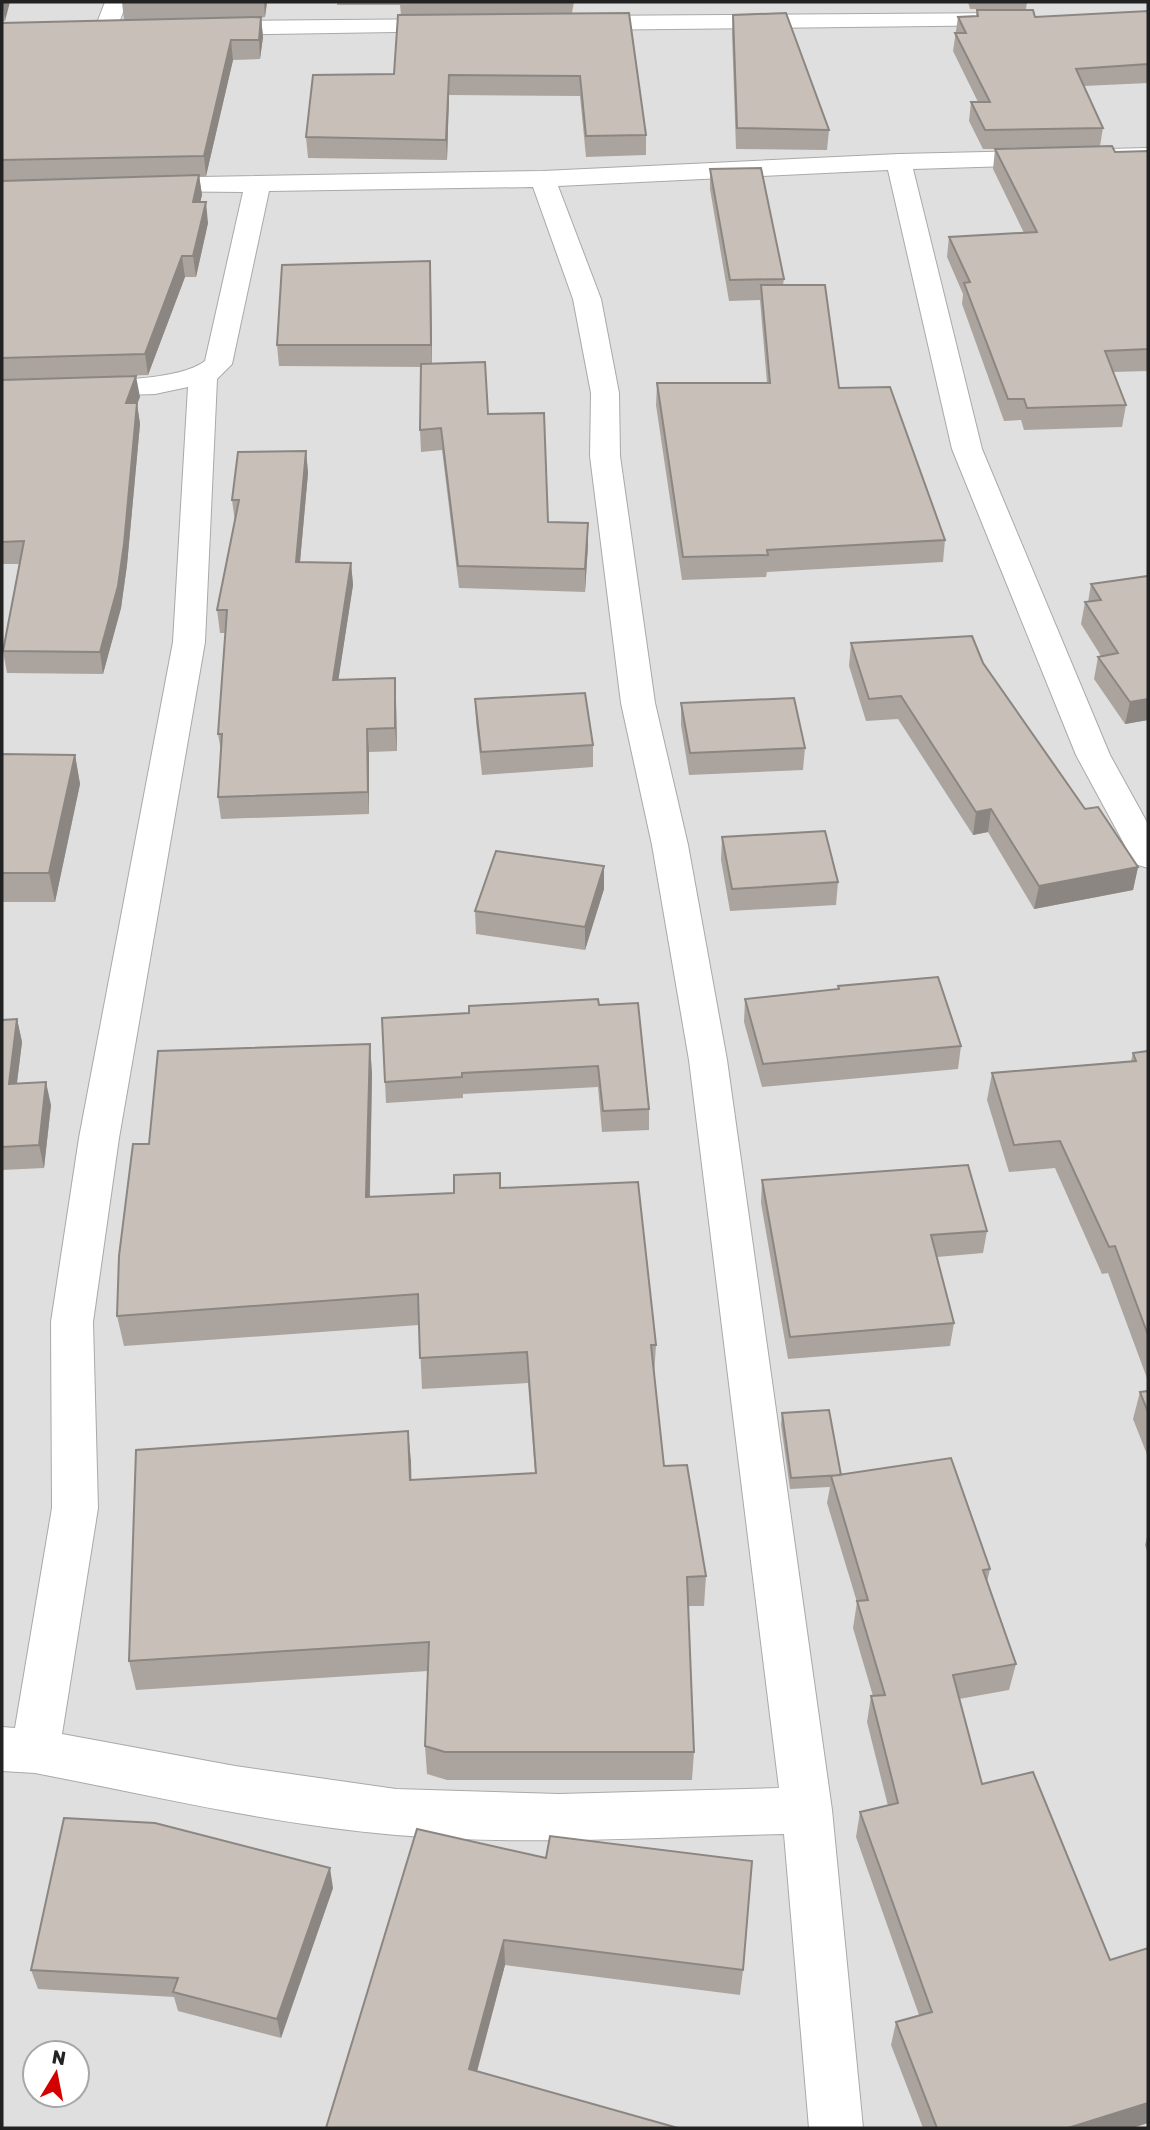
<svg xmlns="http://www.w3.org/2000/svg" width="1150" height="2130" viewBox="0 0 1150 2130" font-family="Rubik,sans-serif">
<style>
.residential{fill:#e0dfdf;fill-rule:evenodd}
.lines{fill:none;stroke-linecap:round;stroke-linejoin:round}
.street-casing{stroke:#a9a9a9;stroke-width:2}
.street{fill:#fff;fill-rule:evenodd}
.wall{fill:#aba49e}
.shaded-wall{fill:#8b8681}
.building{fill:#c7bfb8;stroke:#8b8681;stroke-width:2}
</style>
<rect width="100%" height="100%" fill="#f2efe9"/>
<path class="residential" d="M2,2h1146v2126h-1146zM35,2053h42v42h-42z"/>
<g class="lines">
<defs>
<path id="street" d="M105,2h22l-12,31h-16l-4,-5z
M1011,13l11,7 -3,5 -441,5 -8,-2 -3,-5 3,-5 8,-2z
M451,19l8,2 4,5 -4,5 -249,4 -8,-2 -4,-5 4,-5 8,-2z
M1148,148v14l-235,7 69,280 128,306 38,69v44l-13,-4 -59,-109 -124,-306 -64,-279 -330,16 43,113 18,94 1,63 35,247 33,142 39,215 105,750 31,318h-54l-25,-294c-129,3 -259,12 -388,1 -121,-10 -242,-39 -361,-62l-33,-2v-44l13,1 37,-220 -1,-186 28,-184 94,-496 15,-255 -33,7 -153,5v-17c46,-2 170,5 203,-21l38,-169 -105,-1 -4,-5 4,-5 9,-3 396,-7 356,-17zM533,187l40,112 18,94 -1,63 31,247 31,142 37,215 90,728 -220,6 -163,-5 -161,-23 -173,-32 36,-226 -5,-186 26,-184 86,-496 12,-263 15,-15 37,-173z"/>
</defs>
<use href="#street" class="street-casing"/>
<use href="#street" class="street"/>
</g>
<path class="wall" d="M2,2l3,19h-3z
M122,2h145l-2,15 -4,1 2,19 -3,22 -27,1 -27,116h-7l3,19 -2,7 8,21 -12,54h-11l-37,98 -146,5v-199l80,-2 -80,2v-158l256,-5 -134,2z
M337,2h237l-2,11 -134,2 191,-2 17,122v20l-60,2 -6,-61 -131,-1 -2,65 -139,-2 -2,-21 88,-63 7,-59 -1,-10h-63z
M968,2h59l-1,7h-56z
M977,10l58,7 113,-6v72l-64,3 19,42 -3,18 15,6 33,-1v220l-35,1 13,33 -4,22 -98,3 -3,-10 -17,1 -42,-117 1,-10 -16,-37 2,-20 75,-4 -31,-64 2,-20h3h-15l-14,-28 2,-19h7l-25,-51 5,-34 18,-1z
M733,15l96,115 -2,20 -91,-1 -4,-115z
M710,169l74,110 -1,6 56,103 106,152 -2,22 -176,10 -1,5 -84,3 -26,-175 1,-22h110l-7,-83 -31,1 -19,-112z
M431,282l1,81 56,51 60,108 40,1v22l-3,47 -126,-4 -17,-138 -21,2 -1,-22 1,-63 -142,-1 -2,-21z
M2,380l138,17 -3,7 3,20 -13,141 -6,43 -18,66 -96,-1 -4,-22 16,-87h-17z
M306,451l2,22 -8,89 51,1 2,22 -15,95 57,-2 1,22 1,51 -28,1v62l-148,5 -3,-22 3,-46 -3,-17 7,-101h-5l-3,-23 18,-88 -3,-22z
M1148,576v144l-23,4 -31,-45 4,-22 3,-1 -20,-32 4,-22h3l3,-18z
M851,643l132,20 102,146 53,58 -5,23 -99,19 -46,-77 -15,3 -75,-116 -32,2 -17,-55z
M475,699l118,46v22l-111,8 -6,-53z
M681,703l124,45 -2,22 -114,5 -8,-50z
M2,754l73,1 5,29 -25,118h-53z
M722,837l116,45 -2,23 -106,6 -9,-51z
M604,866v23l-19,61 -109,-16 -1,-23z
M838,986l123,60 -3,23 -196,18 -18,-65 1,-23 93,-10z
M599,1005l50,104v21l-47,2 -4,-45 -135,7v4l-77,5 -1,-21z
M17,1019l5,23 -5,41 34,22 -7,63 -42,2v-150z
M370,1044l2,31 -2,122 84,-4 46,-5 156,157 -2,31 10,90 42,110 -2,30h-16l6,146 -2,28h-245l-20,-6 -2,-28 3,-75 -292,19 -7,-29 282,-200v19l124,-7 -7,-90 -106,6 -3,-64 -295,21 -7,-30 32,-172z
M1148,1051v330l-40,-108 -6,1 -47,-106 -46,4 -22,-72 5,-27 139,-12 2,-8z
M762,1180l225,51 -4,22 -46,4 17,66 -4,23 -162,13 -27,-156z
M1148,1391v66l-15,-38 7,-27z
M782,1413l59,61 149,95 -3,13 29,82 -7,26 -50,9 23,85 128,176 38,-12v175l-16,5h-209l-32,-83 5,-23 23,-7 -63,-178 4,-25 28,-6 -21,-84 4,-26h2l-20,-68 4,-26 -30,-99 3,-16 -40,2 -9,-64z
M1148,1533v21l-3,-9z
M417,1829l326,141 -3,25 -235,-30 -28,107 -151,56z
M333,1888l-52,150 -103,-27 -4,-14 -136,-8 -7,-19z"/>
<path class="shaded-wall" d="M2,2h8l-5,19 -3,-18z
M264,2h3l-2,15z
M261,17l2,20 -3,22 -1,-19z
M231,40l2,20 -27,116 -2,-20z
M449,75v20l-2,65 -1,-20z
M199,175l3,20 -7,28 -2,-21z
M206,202l2,21 -12,54 -3,-21z
M182,256l3,21 -37,98 -3,-21z
M430,261l1,21 1,85 -1,-22z
M136,376l4,21 -3,7 3,20 -13,141 -6,43 -18,66 -3,-22 26,-249z
M306,451l2,22 -10,111 -2,-22z
M588,523v22l-3,47v-23z
M351,563l2,22 -18,117 -2,-22z
M395,678l1,22 1,51 -2,-23z
M1148,699v21l-23,4 5,-22z
M367,729l2,23v62l-1,-22z
M75,755l5,29 -25,118 -6,-29z
M991,809l-3,23 -15,3 3,-23z
M604,866v23l-19,61v-23z
M1138,867l-5,23 -99,19 5,-23z
M17,1019l5,23 -8,64 -5,-22z
M370,1044l2,31 -3,152 -3,-30z
M46,1082l5,23 -7,63 -5,-23z
M408,1431l3,30 1,49 -2,-30z
M330,1868l3,20 -52,150 -4,-19z
M504,1940l1,25 -34,128 -2,-24z
M1148,2103v20l-16,5h-64z"/>
<path class="building" d="M977,10h56l2,7 113,-6v53l-72,5 27,59 -118,2 -14,-28h19l-35,-69h11l-8,-16 20,-1z
M629,13l17,122 -60,1 -6,-60 -131,-1 -3,65 -140,-3 7,-62 81,-1 4,-59z
M786,13l43,117 -92,-2 -4,-113z
M261,17l-2,23h-28l-27,116 -202,4v-137z
M1112,146l3,6 33,-1v198l-43,2 21,54 -99,3 -3,-9h-16l-44,-116 6,-1 -21,-45 88,-5 -42,-83z
M761,168l23,111 -54,1 -20,-111z
M199,175l-6,27h13l-13,54h-11l-37,98 -143,4v-177z
M430,261l1,84h-154l5,-80z
M761,285h64l14,103 51,-1 55,153 -178,10 1,5 -85,2 -26,-174h113z
M485,362l3,52 56,-1 4,109 40,1 -3,46 -127,-3 -17,-138 -21,2 1,-66z
M136,376l-10,27h11l-13,141 -6,42 -18,66 -97,-1 21,-110 -22,1v-162z
M306,451l-10,111 55,1 -18,117 62,-2v50l-28,1 1,63 -150,5 4,-63h-4l9,-124h-10l22,-110h-7l6,-48z
M1148,576v123l-18,3 -32,-45 20,-4 -33,-51 16,-2 -10,-16z
M972,636l11,27 102,146 13,-2 40,60 -99,19 -48,-77 -15,3 -75,-116 -32,3 -18,-56z
M585,693l8,52 -112,7 -6,-53z
M794,698l11,50 -115,5 -9,-50z
M2,754l73,1 -26,118h-47z
M825,831l13,51 -106,7 -10,-52z
M496,851l108,15 -19,61 -110,-16z
M938,977l23,69 -198,18 -18,-65 94,-10 -1,-3z
M598,999l1,6 39,-2 11,106 -46,2 -5,-45 -136,7v4l-77,5 -3,-64 87,-5v-7z
M17,1019l-8,65 37,-2 -7,63 -37,2v-127z
M370,1044l-4,153 88,-4v-18l46,-2v15l138,-6 18,163h-5l13,121 23,-1 19,111 -19,1 7,175h-249l-20,-6 4,-104 -300,19 7,-211 272,-19 2,49 126,-7 -9,-121 -107,6 -2,-64 -301,22 2,-60 14,-112h16l9,-93z
M1148,1051v284l-33,-89 -6,1 -49,-106 -46,4 -22,-72 144,-12 -3,-8z
M968,1165l19,66 -56,4 23,88 -164,14 -28,-157z
M1148,1391v21l-8,-20z
M829,1410l12,65 -50,3 -9,-65z
M951,1458l39,111 -7,1 33,94 -63,11 29,109 51,-12 77,188 38,-12v155l-80,25h-131l-41,-106 36,-10 -72,-200 38,-9 -27,-107 14,-1 -28,-94 11,-1 -37,-124z
M64,1818l91,5 175,45 -53,151 -104,-27 5,-14 -147,-8z
M417,1829l129,29 4,-22 202,25 -9,109 -239,-30 -35,129 209,59h-352z"/>
<rect width="1150" height="2130" fill="none" stroke="#222222" stroke-width="7"/>
<g transform="translate(56 2074) rotate(10)"><circle r="33" fill="#ffffff" stroke="#a7a7a7" stroke-width="2"/>
<path d="M0-5L12 26L0 18L-12 26Z" fill="#d40000"/>
<text y="-10" font-size="19" font-weight="bold" text-anchor="middle" fill="#222222">N</text>
</g>
</svg>
